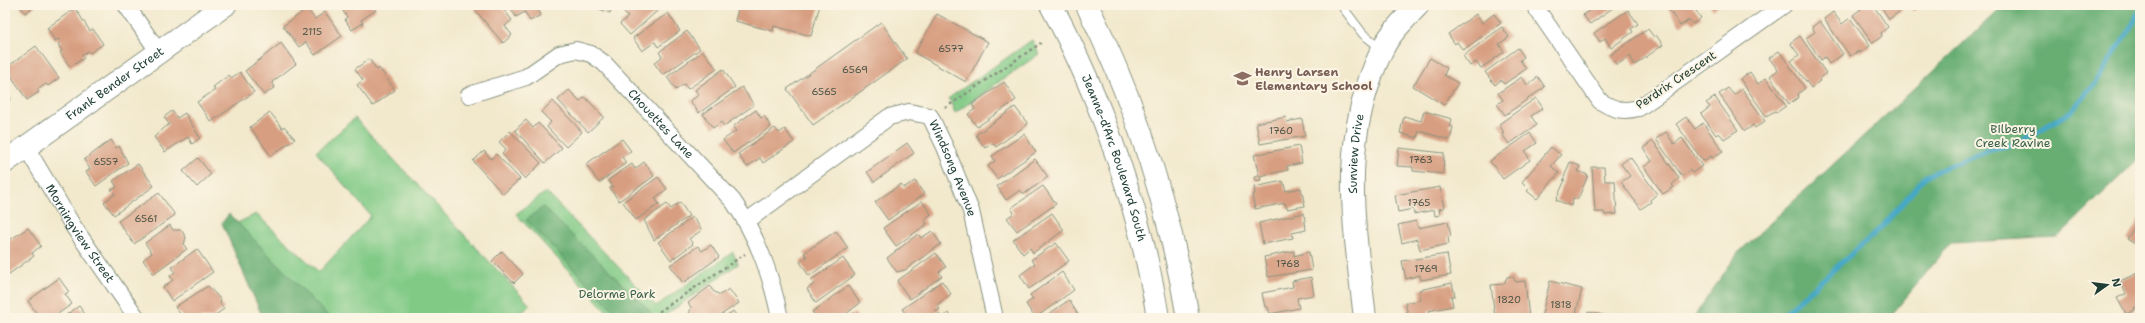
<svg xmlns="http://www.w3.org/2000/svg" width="2145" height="323" viewBox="0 0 2145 323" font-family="'Shantell Sans',sans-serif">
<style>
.green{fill:#81ca86;stroke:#50845d}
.forest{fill:#68ae73;stroke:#447654}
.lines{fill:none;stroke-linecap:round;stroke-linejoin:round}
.stream{stroke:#47a8c6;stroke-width:5}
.building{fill:#d79e81}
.lane-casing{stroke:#889380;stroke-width:10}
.street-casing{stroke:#889380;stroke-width:18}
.secondary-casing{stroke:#889380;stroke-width:24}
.path{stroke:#889380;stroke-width:2.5;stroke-dasharray:3 3;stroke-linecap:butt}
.lane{stroke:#fff;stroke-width:8}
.street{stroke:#fff;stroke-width:16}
.secondary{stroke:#fff;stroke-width:22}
.labels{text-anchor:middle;stroke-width:4;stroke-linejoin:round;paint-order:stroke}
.number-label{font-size:10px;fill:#4d5547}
.education-label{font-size:12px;font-weight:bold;fill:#785e54;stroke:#fcf5e5;text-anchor:start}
.street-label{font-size:12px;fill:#1f3d34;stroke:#fcf5e5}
.park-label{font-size:12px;fill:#386048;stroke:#fcf5e5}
</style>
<rect width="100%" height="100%" fill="#fcf5e5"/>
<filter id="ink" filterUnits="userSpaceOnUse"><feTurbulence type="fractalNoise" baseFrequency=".025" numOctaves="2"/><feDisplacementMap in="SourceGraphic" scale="8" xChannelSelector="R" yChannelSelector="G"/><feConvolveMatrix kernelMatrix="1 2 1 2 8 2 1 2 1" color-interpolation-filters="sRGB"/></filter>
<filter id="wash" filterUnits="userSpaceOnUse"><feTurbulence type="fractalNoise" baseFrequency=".012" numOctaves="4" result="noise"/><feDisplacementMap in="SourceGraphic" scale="16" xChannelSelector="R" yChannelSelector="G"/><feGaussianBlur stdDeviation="0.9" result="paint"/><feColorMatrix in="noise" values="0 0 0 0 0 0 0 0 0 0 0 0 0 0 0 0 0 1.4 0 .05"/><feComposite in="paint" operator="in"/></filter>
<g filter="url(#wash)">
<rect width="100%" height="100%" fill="#f2e9cd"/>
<path class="green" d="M1032,40l7,14 -84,59 -6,-15z
M355,118l175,187 -13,13h-195l-89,-93 23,-11 63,58 52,-56 -55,-64z
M546,192l110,114 77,-54 5,12 -74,52v2h-51l-97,-104z"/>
<path class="forest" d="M2004,5h136v152l-82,80 -107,6 -62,75h-196l45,-65z
M543,207l106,103 3,8h-31l-95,-98z
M229,214l101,104h-67l-41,-95z"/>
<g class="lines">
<path class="stream" d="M1779,318l103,-91 44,-51 51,-22 45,-13 48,-29 25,-28 45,-72"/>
</g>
<g id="blocks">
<path class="building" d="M19,5h18l-12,8z
M345,5h28l3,5 -15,10 2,3 -11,7 -7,-10 2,-3 -6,-9z
M481,5h19l12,15 -7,6 7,9 -9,8 -28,-33z
M509,5h27l5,10 -11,6 -5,-9 -9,5z
M595,5h17l-2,8 -16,-6z
M629,5h35l-34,30 -10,-11 8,-7 -6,-6z
M739,5h81l-9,31 -37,-10 -1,5 -38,-10z
M1592,5h25l-27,19 -7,-9 11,-8z
M1666,5h26l9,13 -8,6 -4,-4 -9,6z
M1710,5h9l-6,5z
M1858,5h15l15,22 -7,6 1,3 -9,7 -20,-28 8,-6z
M1880,5h19l3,5 -13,9z
M1909,5h13l-9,6z
M75,8l15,23 3,-2 10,15 -13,9 -2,-2 -6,4 2,3 -14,9 -10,-15 2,-1 -4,-7 3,-2 -3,-3 -3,2 -8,-13z
M307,9l8,10 10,-7 17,24 -27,19 -9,-13 -7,5 -16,-21z
M1628,10l10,14 -7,5 2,3 -22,16 -6,-10 -5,4 -6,-9z
M1833,12l9,12 8,-6 20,28 -10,7 -1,-2 -9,5 -26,-37z
M668,13l12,18 -22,16 -3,-5 -13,9 -9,-13z
M937,14l51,28 -22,40 -51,-29z
M1476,14l6,9 12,-9 7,9 -38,27 -6,-8 -2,2 -7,-10z
M1820,21l23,33 -14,10 -4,-7 -4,3 -15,-22 9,-6 -3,-5z
M881,22l26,37 -94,66 -26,-36z
M1502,27l7,10 -10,7 5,8 -23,16 -5,-6 -6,4 -7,-10z
M1648,29l6,8 2,-2 7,10 -28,20 -5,-9 -13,9 -7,-10z
M687,31l13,18 -37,26 -9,-12 8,-6 -3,-5z
M1800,36l26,37 -7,7 1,1 -9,7 -20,-27 8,-6 -9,-12z
M281,43l15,21 -24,18 3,5 -11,8 -19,-24z
M36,46l23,32 -11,8 -2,-2 -9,6 2,2 -12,8 -21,-32z
M1518,48l6,9 -4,3 6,9 -22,15 -3,-4 -6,5 -10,-13z
M703,51l14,18 -29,20 -4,-5 -8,6 -9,-13z
M1779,51l26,37 -7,6 1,3 -10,7 -19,-28 8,-6 -9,-12z
M1430,58l17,10 -3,7 14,8 -14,22 -31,-19z
M369,59l8,11 2,-2 16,22 -22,16 -16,-21 6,-5 -8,-11z
M723,69l12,18 -36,26 -9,-12 9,-6 -4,-5z
M240,72l14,20 -43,30 -14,-20 18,-12 -2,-3 16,-12 2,3z
M1750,72l8,12 8,-6 20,28 -10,7 -1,-2 -9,5 -26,-37z
M1522,77l5,8 11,-8 7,10 -40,28 -8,-11 6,-4 -5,-7z
M1004,82l12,18 -39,27 -9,-13 7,-5 -3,-5z
M742,87l12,18 -30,21 -3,-4 -8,6 -10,-14z
M1728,88l6,7 8,-6 23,32 -10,7 -2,-3 -8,6 -26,-37z
M569,90l11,11 5,-4 19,20 -16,15 -30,-32z
M5,91l6,8 -6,4z
M1715,97l23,33 -14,9 -5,-6 -3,2 -15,-21 9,-7 -4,-4z
M1536,98l7,10 -12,8 6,9 -28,19 -7,-10 2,-1 -5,-9z
M553,101l29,31 -16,15 -19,-20 4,-5 -10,-10z
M1015,107l13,17 -32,23 -3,-4 -8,5 -9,-13z
M756,110l5,8 3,-2 7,11 -38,26 -10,-13 13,-9 -3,-4 3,-3z
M172,111l5,7 8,-5 15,25 -8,6 -4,-7 -23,15 -11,-15 15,-13 -5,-7z
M1424,111l28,8 -2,7 3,1 -3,13 -31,-9 -2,7 -17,-5 4,-17 17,5z
M270,112l12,16 2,-2 11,13 -24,17 -21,-29z
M1286,117l1,5 15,-3 3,17 -45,8 -4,-21z
M1686,117l9,12 8,-6 20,28 -11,7 -1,-2 -8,5 -27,-37z
M526,120l7,8 5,-5 24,25 -17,15 -30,-33z
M775,128l4,5 6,-4 9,13 -31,21 -3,-5 -13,9 -9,-13z
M510,131l31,32 -16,16 -23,-25 4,-5 -7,-7z
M1666,132l8,12 8,-6 20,28 -10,7 -2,-3 -8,6 -26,-37z
M1530,133l7,10 -12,8 5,9 -27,19 -13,-18z
M1024,134l12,18 -39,27 -9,-13 7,-5 -3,-5z
M622,139l9,12 -9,6 4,6 -27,20 -13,-19z
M111,140l5,8 3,-2 9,17 -32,23 -10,-14 4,-3 -6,-9z
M1653,141l26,37 -7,7 2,2 -11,7 -19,-27 8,-6 -9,-13z
M907,143l7,10 -40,29 -7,-10z
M1299,146l3,17 -15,3 1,4 -28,6 1,4 -6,1 -1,-4 5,-1 -5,-21z
M1551,147l10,8 -10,11 8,7 -22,26 -10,-8 2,-2 -7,-7z
M1399,148l45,5 -1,21 -30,-3v-4l-16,-1z
M484,151l7,8 5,-5 24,25 -17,15 -30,-33z
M1630,157l27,37 -7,6 1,2 -10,7 -20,-27 9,-6 -9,-12z
M198,158l13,16 -14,13 -14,-16z
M1035,159l13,18 -24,17 -4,-4 -14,10 -9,-14z
M644,162l10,14 -35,25 -9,-13 3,-1 -5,-7 24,-16 3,5z
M1570,162l10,4 -2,5 10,4 -10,24 -5,-1 -2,8 -15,-6 9,-20h-2z
M138,164l16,22 -40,29 -10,-13 11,-8 -4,-4 6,-3 -4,-6z
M1592,167h12l1,14h10l2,33 -12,1 -1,-3h-9z
M658,177l9,12 -12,9 4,6 -23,16 -13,-18z
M915,181l9,13 -36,26 -13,-18 26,-18 2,4z
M1283,181l3,10 15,-3 4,18 -18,3 -2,-6 -30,6 -3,-14 3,-1 -1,-7z
M1043,186l13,18 -39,27 -10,-13 7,-5 -3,-5z
M1440,187l4,21 -5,1 1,6 -5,1 -1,-6 -20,4 -1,-5 -15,3 -3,-17z
M159,193l16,22 -41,29 -16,-23z
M922,201l9,13 -7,6 3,4 -31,22 -13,-18z
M680,202l9,14 -35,24 -10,-20 23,-16 4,5z
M1052,213l12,17 -31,23 -3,-5 -7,6 -10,-14z
M1304,213l2,17 -14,3 1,5 -30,6 -4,-21z
M693,217l9,13 -13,9 4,5 -22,16 -13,-18z
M2140,218v29l-13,-8z
M1416,221l2,7 30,-6 3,14 -3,1 1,7 -29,6 -3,-11 -15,4 -4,-18z
M170,225l3,5h8l5,7 -2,8 3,4 -34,25 -10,-14 9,-7 -7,-10z
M28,228l13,18 -9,7 2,3 -29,21v-34z
M836,231l12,17 -39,28 -9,-14 7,-5 -3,-4z
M932,231l9,13 -36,26 -8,2 -10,-14 31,-24 3,4z
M1056,243l13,18 -40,28 -9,-14 15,-11 -4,-4z
M711,245l8,12 -36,26 -13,-18 28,-19 4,5z
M197,249l16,23 -41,29 -9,-14 10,-7 -3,-4 5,-4 -3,-5z
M502,251l21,23 -9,9 -22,-22z
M1294,251v5l15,-4 3,18 -44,7 -4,-20z
M936,253l10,14 -7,5 3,4 -32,23 -13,-18z
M1447,254l4,21 -30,5 -1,-5 -14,4 -4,-18z
M843,258l12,17 -39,28 -9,-14 7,-5 -3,-4z
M1062,272l12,18 -39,28 -9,-14 7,-5 -3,-4z
M2140,272v34l-6,2 1,2 -9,4 -9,-16 9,-4 -6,-13z
M1512,276l4,6 9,-1 4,37h-34l-4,-33 13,-1 3,-7z
M1311,277l3,18 -17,3 2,10 -29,6 -2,-7h-3l-3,-14 31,-6 -1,-6z
M59,278l10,14 -4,2 7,10 -20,14h-12l-12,-17z
M942,281l9,13 -14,11 3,4 -14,9h-17l-7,-9z
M1550,281l32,8 -7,29h-34z
M1452,283l3,13h-4l2,10 -25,5 2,6 -21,1 -4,-15 16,-3 -2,-10z
M208,286l13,14 -1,3 4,6 -13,9h-28l-8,-11z
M710,286l3,5 7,4 9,-6 10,14 -23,15h-25l-2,-3 2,-8 -3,-4z
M848,286l12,17 -19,15 -9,-2 -15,2 -5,-6z
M1069,300l11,18h-37z
M79,306l9,12h-26z
M733,311l5,7h-14z
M1588,312l26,5v1h-28z
M854,313l4,5h-11z
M949,313l3,5h-19l6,-4 2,3z"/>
</g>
</g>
<g filter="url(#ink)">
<use href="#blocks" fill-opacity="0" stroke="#889380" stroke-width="1"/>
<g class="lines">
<defs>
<path id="lane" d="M1341,5l22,29 18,14"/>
<g id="street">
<path d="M126,5l32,46"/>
<path d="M1534,5l66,96c14,9 23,11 39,7l145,-103"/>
<path id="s1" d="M469,95l57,-18 33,-23 17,-4 15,4 13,9 129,138c25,36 38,74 47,117"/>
<path id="s2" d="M26,147l47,79 64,92"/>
<path id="s3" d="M747,221l142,-104 20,-5 21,4 15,31 26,64 24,107"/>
</g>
<g id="secondary">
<path id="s4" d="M1051,5c50,92 91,210 107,313"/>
<path d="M1087,5c49,99 83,204 101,313"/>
<path id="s5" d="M5,162l220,-157"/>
<path id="s6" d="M1365,318c-11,-96 -27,-176 17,-268 8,-17 23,-31 36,-45"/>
</g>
</defs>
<use href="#lane" class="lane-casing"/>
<use href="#street" class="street-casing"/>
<use href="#secondary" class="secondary-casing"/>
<path class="path" d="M945,108l96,-65
M659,318l1,-7 85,-57"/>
<use href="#lane" class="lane"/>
<use href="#street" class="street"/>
<use href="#secondary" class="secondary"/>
</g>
</g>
<defs>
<symbol id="school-bare" viewBox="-9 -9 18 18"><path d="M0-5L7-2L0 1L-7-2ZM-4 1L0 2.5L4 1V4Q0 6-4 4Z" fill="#8d6e63" stroke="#fcf5e5" stroke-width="2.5" paint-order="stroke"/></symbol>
</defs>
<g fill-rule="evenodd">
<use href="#school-bare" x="1230" y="66" width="25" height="25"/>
</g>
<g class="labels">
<g class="number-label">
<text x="312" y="35">2115</text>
<text x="951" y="52">6577</text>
<text x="855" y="73">6569</text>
<text x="824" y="95">6565</text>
<text x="1281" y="134">1760</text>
<text x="1421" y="163">1763</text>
<text x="106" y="165">6557</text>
<text x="1419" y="206">1765</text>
<text x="146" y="222">6561</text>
<text x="1288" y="267">1768</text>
<text x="1426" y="272">1769</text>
<text x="1509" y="303">1820</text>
<text x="1561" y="308">1818</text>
</g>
<g class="education-label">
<text x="1255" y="76">Henry Larsen<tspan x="1255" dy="14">Elementary School</tspan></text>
</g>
<g class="street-label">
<text transform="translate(1676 80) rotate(-34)" y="4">Perdrix Crescent</text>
<text dy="4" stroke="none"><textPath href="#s5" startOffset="135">Frank Bender Street</textPath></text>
<text dy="4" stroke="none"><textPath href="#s1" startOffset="232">Chouettes Lane</textPath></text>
<text dy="4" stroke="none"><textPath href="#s6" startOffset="165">Sunview Drive</textPath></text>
<text dy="4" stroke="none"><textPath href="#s4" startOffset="166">Jeanne-d'Arc Boulevard South</textPath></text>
<text dy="4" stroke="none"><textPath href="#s3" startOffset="275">Windsong Avenue</textPath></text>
<text dy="4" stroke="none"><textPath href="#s2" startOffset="102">Morningview Street</textPath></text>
</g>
<g class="park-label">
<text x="2013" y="133">Bilberry<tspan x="2013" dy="14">Creek Ravine</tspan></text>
<text x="617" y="298">Delorme Park</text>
</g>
</g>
<rect width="2145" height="323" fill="none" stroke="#fcf5e5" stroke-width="20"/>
<g transform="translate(2107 285) rotate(76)" stroke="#fcf5e5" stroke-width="3" paint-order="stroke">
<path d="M0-3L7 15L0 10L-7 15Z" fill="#1f3d34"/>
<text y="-6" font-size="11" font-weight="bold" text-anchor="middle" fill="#1f3d34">N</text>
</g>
</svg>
